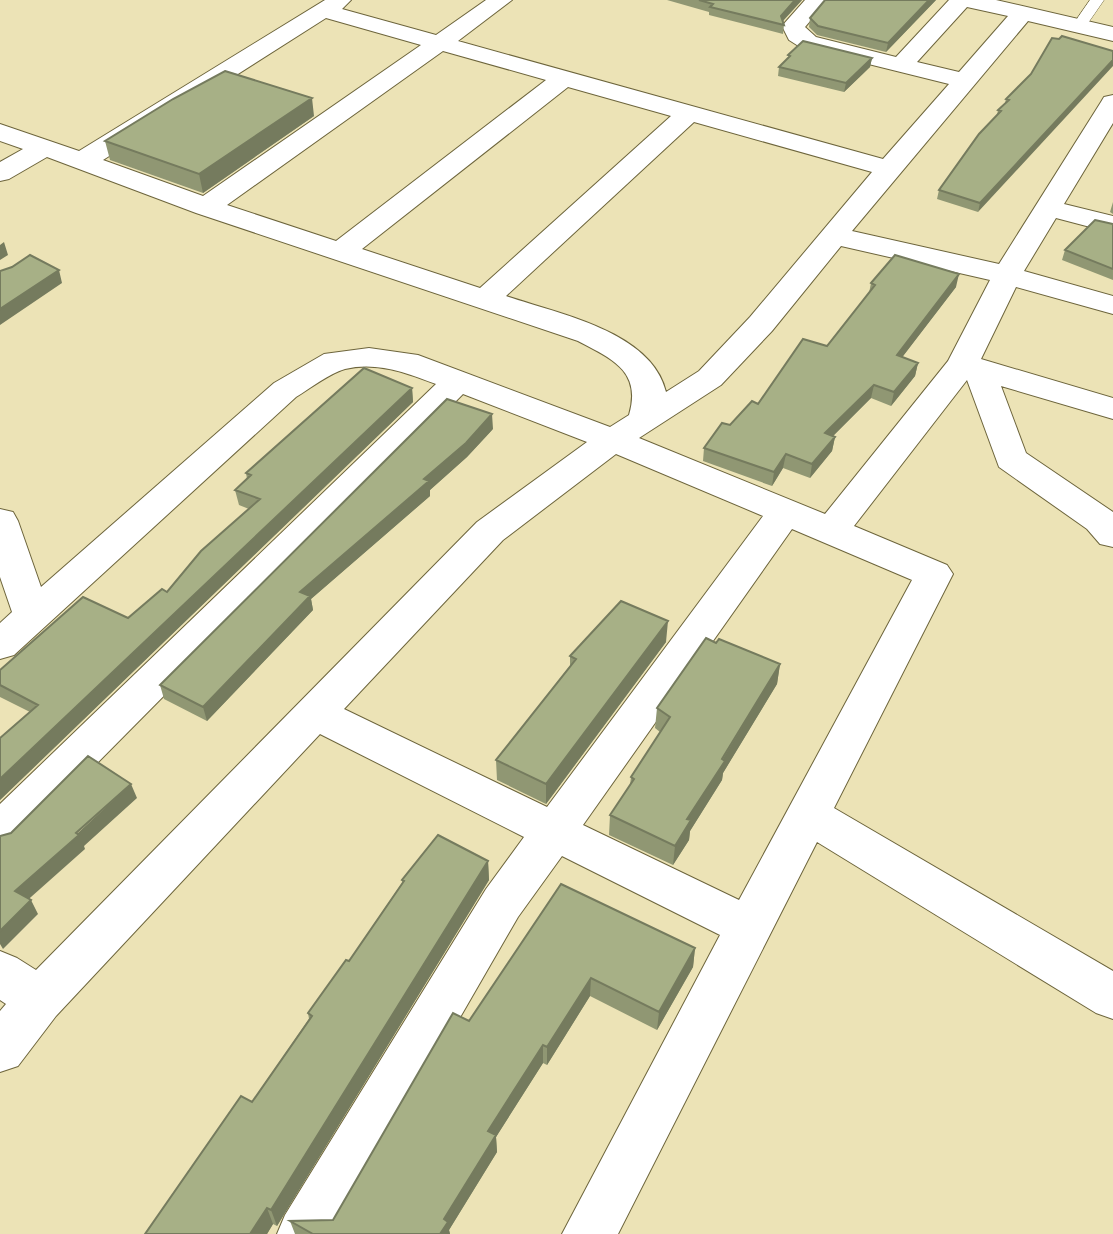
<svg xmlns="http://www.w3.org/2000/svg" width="1113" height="1234" viewBox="0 0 1113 1234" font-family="'Noto Serif',serif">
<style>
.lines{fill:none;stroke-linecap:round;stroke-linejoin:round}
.lane-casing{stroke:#6d653c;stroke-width:1}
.street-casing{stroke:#6d653c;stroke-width:2}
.lane{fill:#fff;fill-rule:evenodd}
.street{fill:#fff;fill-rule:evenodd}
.wall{fill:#909773}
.shaded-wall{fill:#757b5e}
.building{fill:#a7b086;stroke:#757b5e;stroke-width:2}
</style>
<rect width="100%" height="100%" fill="#ece3b6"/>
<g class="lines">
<defs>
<path id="lane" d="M1090,0h14l-20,29h-10l-2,-3z"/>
<path id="street" d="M325,0h26l-9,9 94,26 50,-35h26l-54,41 425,118 66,-75 -149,-37 -11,-7 -7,-14 23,-26h23l-23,27 11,10 80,20 53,-57h47l117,27v14l-85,-20 -176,210 147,33 102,-162 3,-5 9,-2v28l-49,81 49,12v17l-57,-15 -32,53 89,25v18l-97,-27 -35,72 132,39v21l-112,-33 25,67 87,59v35l-13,-3 -13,-15 -88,-62 -32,-87 -113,146 93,39 6,9 -119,234 279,163v48l-17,-6 -279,-171 -199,392h-56l158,-299 -158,-79 -44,61 -183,317h-58l8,-19 201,-326 38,-52 -204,-103 -264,282 -38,50 -18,6v-61l6,-7 -6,-4v-49l17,7 19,12 441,-448 110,-80 -124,-48 -447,451 -16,5v-46l436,-420c-29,-11 -60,-23 -91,-15 -17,5 -34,19 -49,28l-282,258 -14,4v-36l12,-11 -12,-35v-68l13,3 5,9 23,66 233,-204 50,-29 45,-6 49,7 192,72 19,-12c13,-44 -17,-56 -51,-74l-382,-128 -149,-56 -38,22 -9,2v-19l23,-13 -23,-8v-17l79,27zM967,7l41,9 -49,56 -42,-10zM326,18l95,27 -218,151 -100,-36zM443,51l103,29 -210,161 -109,-36zM568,87l103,29 -191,172 -118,-39zM694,122l178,50 -122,145 -51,54 -33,21c-14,-61 -110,-79 -160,-96zM841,246l149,34 -42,81 -123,153 -186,-76 82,-53 51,-54zM616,454l147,62 -216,291 -203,-98 159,-169zM792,529l120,51 -173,320 -156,-75z"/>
</defs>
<use href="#lane" class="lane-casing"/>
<use href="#street" class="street-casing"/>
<use href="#lane" class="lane"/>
<use href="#street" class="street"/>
</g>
<path class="wall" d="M667,0h135l-19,21 1,4 -1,9 -74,-19v-3z
M825,0h111l-50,52 -69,-17 -8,-8 1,-9z
M788,55l84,3 -2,9 -26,25 -66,-16 1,-9 9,-9z
M1031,74l-53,138 -41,-13 2,-9 58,-75 1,-5 7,-7 1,-4z
M314,116l-111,77 -93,-33 -5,-19z
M1113,202v12l-3,-2z
M1113,224v56l-51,-20 3,-10z
M871,283l85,4 -54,70 16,6 -3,13 -24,30 -20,-8 -38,38 2,1 -3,14 -22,27 -27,-10 -11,18 -69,-25 1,-13 123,-102 42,-53z
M412,388l1,14 -413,398v-62l30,-26 -30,-15v-27l128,-52 39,-26 82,-83 -10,-4 -4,-15 12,-11 -1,-6z
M493,429l-26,28 -37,33v6l-119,103 2,11 -106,111 -43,-22 -4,-14z
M666,642l-120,162 -49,-24 -1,-20 74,-94v-10z
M716,643l64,21 -3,20 -54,89 -1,7 -32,51 -1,9 -16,25 -64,-30 1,-20 20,-30 1,-8 29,-45 -5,-4 2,-20z
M488,861l1,19 -212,346 -4,-2 -6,10 -15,-132 57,-83 -1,-6 41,-52 53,-78v-3z
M561,884l134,64 -2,19 -36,63 -67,-34 -43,69 -4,-2 -47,74 1,15 -48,78 1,4h-155l-5,-13 43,-1 136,-199z"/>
<path class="shaded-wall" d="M795,0h7l-22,24 1,-8z
M929,0h7l-50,52 2,-9z
M872,58l-2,9 -26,25 2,-9z
M1113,60v6l-135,146 2,-9z
M312,98l2,18 -111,77 -4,-19z
M4,242l4,13 -8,5v-15z
M59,270l3,13 -62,42v-16z
M959,274l-3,13 -62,81 3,-13z
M918,363l-3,13 -24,30 3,-14z
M874,385l-3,13 -49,49 3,-14z
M412,388l1,14 -413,398v-21z
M492,414l1,15 -26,28 -37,33v6l-119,103 2,11 -106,111 -4,-14 97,-115 124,-113z
M835,437l-3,14 -22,27 2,-14z
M786,454l-3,14 -11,18 2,-14z
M668,621l-2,21 -120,162v-20z
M780,664l-3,20 -54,89 -1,7 -32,51 -1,9 -16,25 2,-19 12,-27z
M131,784l6,14 -53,48 1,3 -63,56 -7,-14z
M488,861l1,19 -212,346 -6,-16z
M31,900l7,14 -35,35 -3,-5v-13z
M695,948l-2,19 -36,63 2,-18z
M591,978l-1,18 -43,69v-18z
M543,1045v18l-47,74 1,15 -48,78 1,4h-10l4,-15 44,-88z
M267,1208l6,16 -6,10h-17z"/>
<path class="building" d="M699,0h96l-14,16 3,9 -74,-18 3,-3z
M825,0h104l-41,43 -70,-17 -8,-8z
M1062,36l51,15v9l-133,143 -41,-13 40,-56 22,-23 -3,-1 11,-10 -3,-1 25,-25 21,-36 7,1z
M803,41l69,17 -26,25 -67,-16 11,-11 -2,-1z
M225,71l87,27 -113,76 -94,-33 68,-42z
M1095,220l18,4v45l-48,-19z
M30,255l29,15 -59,39v-38l12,-4z
M895,255l64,19 -62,81 21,8 -24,29 -20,-7 -49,48 10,4 -23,27 -26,-10 -12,18 -70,-24 18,-25 8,2 22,-24 6,3 45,-65 24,7 48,-61 -4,-2z
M364,368l48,20 -412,391v-41l38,-33 -38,-20v-15l83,-73 45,21 34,-29 5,3 34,-41 59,-52 -25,-9 16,-15 -5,-2z
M447,399l45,15 -26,29 -42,36 5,2 -129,111 10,4 -107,111 -43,-22z
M621,601l47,20 -122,163 -50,-24 80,-101 -6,-3z
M706,638l10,5 3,-4 61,25 -58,95 3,2 -38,58 4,1 -16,26 -65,-31 24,-36 -3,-2 39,-60 -13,-9z
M88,756l43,28 -55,49 3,2 -64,56 16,9 -31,31v-95l11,-3z
M438,835l50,26 -217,349 -4,-2 -17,26h-105l96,-138 11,6 60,-86 -4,-3 38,-53 3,1 55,-80 -2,-1z
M561,884l134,64 -36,64 -68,-34 -44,69 -4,-2 -55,86 8,4 -52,84 4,3 -8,12h-127l-23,-13 43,-1 120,-207 16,8z"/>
</svg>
